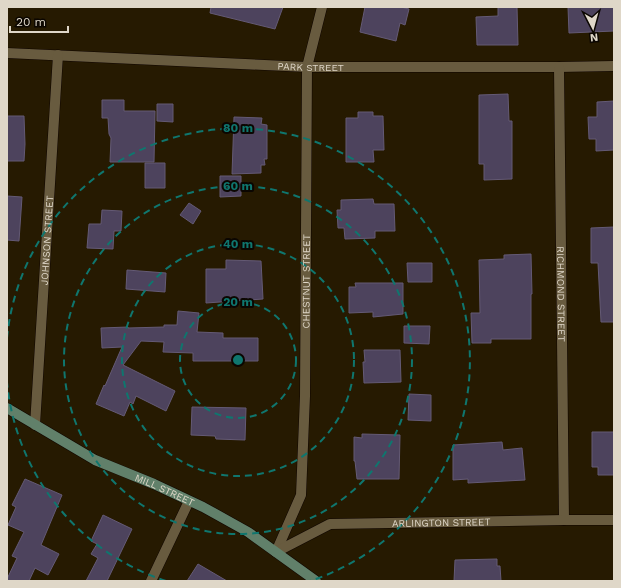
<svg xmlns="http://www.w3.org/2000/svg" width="621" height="588" viewBox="0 0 621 588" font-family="'Work Sans',sans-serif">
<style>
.building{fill:#4d435d;stroke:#645a75}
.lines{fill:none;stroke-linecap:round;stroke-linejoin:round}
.minor-casing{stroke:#0f0500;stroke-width:11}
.secondary-casing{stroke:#0f0500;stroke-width:11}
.minor{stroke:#685b3f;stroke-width:10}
.secondary{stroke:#61806a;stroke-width:10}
.ring{fill:none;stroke:#0f766e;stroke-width:2;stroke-dasharray:7 5}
.labels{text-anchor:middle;stroke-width:4;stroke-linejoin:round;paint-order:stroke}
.street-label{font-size:10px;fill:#dfd7c8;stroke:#0b0601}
.centre{fill:#0f766e;stroke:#0b0601;stroke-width:2}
.ring-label{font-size:12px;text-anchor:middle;font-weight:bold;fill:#0f766e;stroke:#0b0601;stroke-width:4;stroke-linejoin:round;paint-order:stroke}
</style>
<rect width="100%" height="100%" fill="#261a01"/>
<path class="building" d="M211,7h72l-8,22 -65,-16z
M365,7h36l8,2 -4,16 -5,-2 -4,18 -36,-9z
M498,7h19l1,38h-41l-1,-28 22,-1z
M568,7h46v24l-45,2z
M508,94l1,27h3v58l-28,1v-16h-5v-69z
M102,100h22v11h31l-1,51h-44l1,-24 -2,-4 -1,-16h-6z
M614,101v49l-18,1v-12h-7l-1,-22h9v-15z
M157,104h16v18l-16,-1z
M358,112h15v4h10l1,34h-11l1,12h-28v-44h12z
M7,116h17l1,28 -1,17h-17z
M234,117l28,1 -1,6 6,1v34h-3l1,6h-4v8l-29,1z
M145,163h20v25h-20z
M220,176h21v20l-21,1z
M7,196l15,1 -3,44 -12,-1z
M373,199l1,5h20l1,27h-20v7l-30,1 -1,-11h-6l-1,-18h4v-10z
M189,203l12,8 -8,13 -13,-9z
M102,210l20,1 -1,20h-7l-1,18 -26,-1 2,-24h12z
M614,227v95h-13l-3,-59h-7v-35z
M531,254l1,40h-1v45h-40v4h-19l-1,-30h9l-1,-53 25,-1v-4z
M226,260l35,1 2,38 -57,4v-34h20z
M407,263h25v19h-24z
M127,270l39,3 -1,19 -39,-3z
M355,283h48v31l-30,3v-5l-24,1v-26h7z
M178,311l21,2 -2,19 26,1v5h35v23h-65v-8l-30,-1 1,-10 -23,-1 -18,24 52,26 -9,20 -30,-15 -3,8 -3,-2 -6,14 -28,-12 8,-19 1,1 17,-39 -20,1 -1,-20 27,-1v1l36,-1v-2h13z
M404,326h26l-1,18 -25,-1z
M364,350h36l1,32 -37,1 -1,-21h2z
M409,394l22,1v26l-23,-1z
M192,407l54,1 -1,32 -29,-1 -1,-3 -24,-1z
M592,432h22v43h-16v-8h-6z
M362,434l38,1 -1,44h-42l-2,-18h-1v-24l8,1z
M502,442l1,8 19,-2 3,32 -57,3v-4l-15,1v-35z
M25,479l37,16 -21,50 18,9 -11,21 -13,-7 -6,13h-22v-2l10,-21 -5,-2 12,-24 -16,-7 8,-18 -4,-2z
M103,515l29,14 -25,52h-21l12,-23 -7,-4 6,-10 -6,-3z
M497,559v7h3l1,15h-47l1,-21z
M198,564l29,17h-40z"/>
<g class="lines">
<defs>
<g id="minor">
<path id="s1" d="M7,53l300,14h252l55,-1"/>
<path id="s2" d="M559,67l5,453"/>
<path id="s3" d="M35,425l23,-370"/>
<path id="s4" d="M276,552l25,-57 4,-99 2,-329 15,-60"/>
<path id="s5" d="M276,552l54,-28 234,-4h50"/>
<path d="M151,581l38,-80"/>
</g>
<g id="secondary">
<path id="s6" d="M7,408l88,52 59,24 49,23 45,25 68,49"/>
</g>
</defs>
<use href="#minor" class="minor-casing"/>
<use href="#secondary" class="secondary-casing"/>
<use href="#minor" class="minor"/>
<use href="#secondary" class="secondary"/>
</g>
<g class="ring">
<circle cx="238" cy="360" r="58"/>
<circle cx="238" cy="360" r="116"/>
<circle cx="238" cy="360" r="174"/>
<path d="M166 581A232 232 0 0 1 7 382M7 338A232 232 0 1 1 310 581"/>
</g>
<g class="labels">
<g class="street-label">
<text dy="4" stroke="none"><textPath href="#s1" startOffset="304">PARK STREET</textPath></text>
<text dy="4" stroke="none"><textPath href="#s3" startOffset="185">JOHNSON STREET</textPath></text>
<text dy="4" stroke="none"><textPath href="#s4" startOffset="276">CHESTNUT STREET</textPath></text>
<text dy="4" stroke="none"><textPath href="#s2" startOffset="227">RICHMOND STREET</textPath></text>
<text dy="4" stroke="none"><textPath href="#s6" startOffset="178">MILL STREET</textPath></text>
<text dy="4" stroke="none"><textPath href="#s5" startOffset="172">ARLINGTON STREET</textPath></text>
</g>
</g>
<circle cx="238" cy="360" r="6" class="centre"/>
<g class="ring-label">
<text x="238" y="132">80 m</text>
<text x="238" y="190">60 m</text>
<text x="238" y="248">40 m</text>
<text x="238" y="306">20 m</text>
</g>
<rect width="621" height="588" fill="none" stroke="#dfd7c8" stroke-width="16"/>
<g transform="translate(593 28) rotate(174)" stroke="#0b0601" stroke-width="3" paint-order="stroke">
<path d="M0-3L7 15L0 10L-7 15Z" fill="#dfd7c8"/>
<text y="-6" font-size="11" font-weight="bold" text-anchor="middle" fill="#dfd7c8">N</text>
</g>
<path d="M10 26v6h58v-6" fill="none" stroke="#dfd7c8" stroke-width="2"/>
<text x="16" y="26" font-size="12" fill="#dfd7c8" stroke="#0b0601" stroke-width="3" paint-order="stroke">20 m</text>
</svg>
